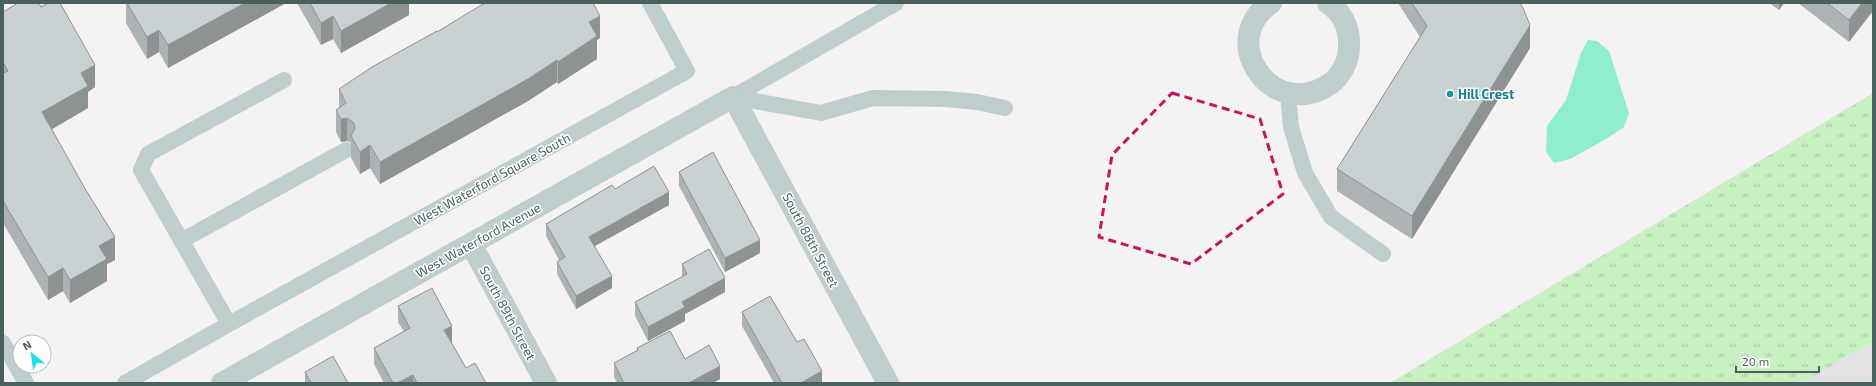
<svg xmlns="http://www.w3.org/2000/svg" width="1876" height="386" viewBox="0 0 1876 386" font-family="'Exo 2',sans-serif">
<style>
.education{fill:#e2e1e3}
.grass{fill:url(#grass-tufts)}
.water{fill:#90edcf}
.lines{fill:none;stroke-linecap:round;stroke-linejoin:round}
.lane{stroke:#bdcecd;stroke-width:16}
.street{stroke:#bdcecd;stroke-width:22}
.wall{fill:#adb3b4}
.shaded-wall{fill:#8d9292}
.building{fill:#c9d0d1;stroke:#8d9292}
.marked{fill:none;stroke:#c2185b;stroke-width:3;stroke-dasharray:8 5;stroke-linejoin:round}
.culture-dot{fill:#0f9aa8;stroke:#fff;stroke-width:1.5}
.labels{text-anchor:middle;stroke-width:3;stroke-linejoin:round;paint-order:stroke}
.culture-label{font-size:13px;font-weight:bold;fill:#0d838f;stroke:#fff;text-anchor:start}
.street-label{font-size:13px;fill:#49605f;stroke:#fff}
</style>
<defs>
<pattern id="grass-tufts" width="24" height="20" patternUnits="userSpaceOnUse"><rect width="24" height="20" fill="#c8f0c2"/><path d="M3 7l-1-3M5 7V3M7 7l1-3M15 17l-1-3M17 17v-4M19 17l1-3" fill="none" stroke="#a4c6a1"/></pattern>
</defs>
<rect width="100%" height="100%" fill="#f4f2f3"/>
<path class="education" d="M1873,342v41h-71z"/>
<path class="grass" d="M1873,93v249l-71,41h-412z"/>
<path class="water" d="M1588,40l9,1 12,10 20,62 -5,14 -18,12 -36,20 -16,4 -8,-11 1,-26 19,-26 15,-47z"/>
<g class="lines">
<path class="lane" d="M1288,94l3,33 14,46 26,44 52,37
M733,97l88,16 52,-15 73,1 31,3 28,6
M733,97l163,-94
M181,241l165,-91
M229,324l-88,-154 7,-16 136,-74
M3,343l23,40
M125,383l104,-59 458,-253 -37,-68"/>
<path class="street" d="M1271,3c-55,37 1,120 59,81 11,-8 19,-23 19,-37 1,-18 -6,-34 -21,-44
M471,244l75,139
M222,383l511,-286 155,286"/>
</g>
<path class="wall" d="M126,3h160l-118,65 -9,-16 -12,7 -21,-36z
M297,3h112v12l-68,38 -8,-14 -12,6z
M1398,3h122l10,45 -118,191 -75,-48v-22l83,-132z
M1769,3h15l-5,7z
M1798,3h75l-24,39z
M3,12l92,75 -7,5v16l-36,21 63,131 -8,4v17l-37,22 -7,-12 -15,9 -45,-77z
M437,32l163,6 -3,2v19l-39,25 -1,-2 -29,19 -148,83 -10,-16 -10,6 -9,-16v-15l-4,-2 -6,1 -5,-10v-22l3,-2v-19z
M679,172l81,81 -35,19 -46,-86z
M615,189l54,16 -74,41 17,42 -36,21 -19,-35v-12l2,-2 -13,-24v-12z
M682,264l43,28 -40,22v7l-37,20 -13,-25v-14l47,-25z
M398,306l54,36h-1l15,26 20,15h-102l-10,-19v-16l30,-16 -6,-10z
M742,312l55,30 25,41h-48l-32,-57z
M637,348l48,11 35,20 -7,4h-96l-3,-6v-14l23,-12z
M305,372l43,11h-43z"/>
<path class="shaded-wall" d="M245,3h41l-118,65v-23z
M391,3h18v12l-68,38v-22z
M1779,3h5l-5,7z
M1862,3h11v8l-24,31v-22z
M333,16v23l-12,6v-22z
M600,16v22l-3,2v19l-39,25v-22l31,-40z
M1530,25v23l-118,191v-23z
M159,30v22l-12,7v-22z
M557,60v22l-29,19 -148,83v-22z
M95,65v22l-7,5v16l-46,27v-23l39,-39z
M347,118v23l-6,1v-23z
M370,145v23l-10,6v-22z
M669,192v13l-80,44v-12z
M115,237v23l-8,4v17l-37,22v-23l29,-34z
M760,240v13l-35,19v-14z
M63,268v23l-15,9v-23z
M612,276v12l-36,21v-13z
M725,278v14l-40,22v7l-37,20v-14l34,-25z
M452,326v16l-8,4v-16z
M720,366v13l-7,4h-24z
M822,371v12h-21z
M413,375v8h-16z"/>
<path class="building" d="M18,3h21l2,4 7,-4h12l35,62 -14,8 7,13 -46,26 45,80 28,45 -16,9 8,13 -37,21 -7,-12 -15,9 -45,-76v-128l5,-2 -5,-9v-34l1,-1 -1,-2v-13z
M127,3h118l-77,42 -9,-15 -12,7z
M310,3h81l-50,28 -8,-15 -12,7z
M485,3h108l7,13 -11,6 8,14 -39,26 -1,-2 -29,19 -148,83 -10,-17 -10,7 -9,-16 4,-8 -1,-5 -7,-5 -6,1 -5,-9 10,-7 -7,-14 33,-22 65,-36v1l31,-19z
M1412,3h108l3,5 7,17 -118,191 -75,-47 90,-143z
M1827,3h35l-13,17z
M713,152l47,88 -35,18 -46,-86z
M654,166l15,26 -80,45 23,39 -36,20 -19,-34 8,-5 -19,-33 66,-39 3,4z
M709,249l16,29 -43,24 3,5 -37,20 -13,-25 52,-28 -5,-10z
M432,288l20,38 -8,4 22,38 9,-5 11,20h-69l-4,-8 -16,8h-4l-19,-35 36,-20 -12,-22z
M770,296l27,46 7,-3 18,32 -21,12h-19l-40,-71z
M670,331l15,28 24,-14 11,21 -31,17h1h-66l-10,-20 24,-13 -1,-2z
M333,356l15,27h-37l-6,-11z"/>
<path class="marked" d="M1172,93l88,26 23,75 -92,70 -92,-27 13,-82z"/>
<circle class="culture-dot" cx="1450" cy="94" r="4"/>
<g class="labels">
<g class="culture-label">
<text x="1458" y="99">Hill Crest</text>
</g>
<g class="street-label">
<text transform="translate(492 179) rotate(-29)" y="5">West Waterford Square South</text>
<text transform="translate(478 240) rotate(-29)" y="5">West Waterford Avenue</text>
<text transform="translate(811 240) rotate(62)" y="5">South 88th Street</text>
<text transform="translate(508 313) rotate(62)" y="5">South 89th Street</text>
</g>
</g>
<rect width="1876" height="386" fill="none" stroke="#49605f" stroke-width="8"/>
<g transform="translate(32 354) rotate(331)"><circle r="19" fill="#ffffff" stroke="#b6bfbf"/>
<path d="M0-3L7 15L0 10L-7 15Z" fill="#1bdee6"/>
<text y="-6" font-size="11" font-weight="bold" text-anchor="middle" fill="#49605f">N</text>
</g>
<path d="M1736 366v6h83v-6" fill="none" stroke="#49605f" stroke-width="2"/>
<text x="1742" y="366" font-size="12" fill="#49605f" stroke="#ffffff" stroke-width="3" paint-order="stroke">20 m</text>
</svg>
